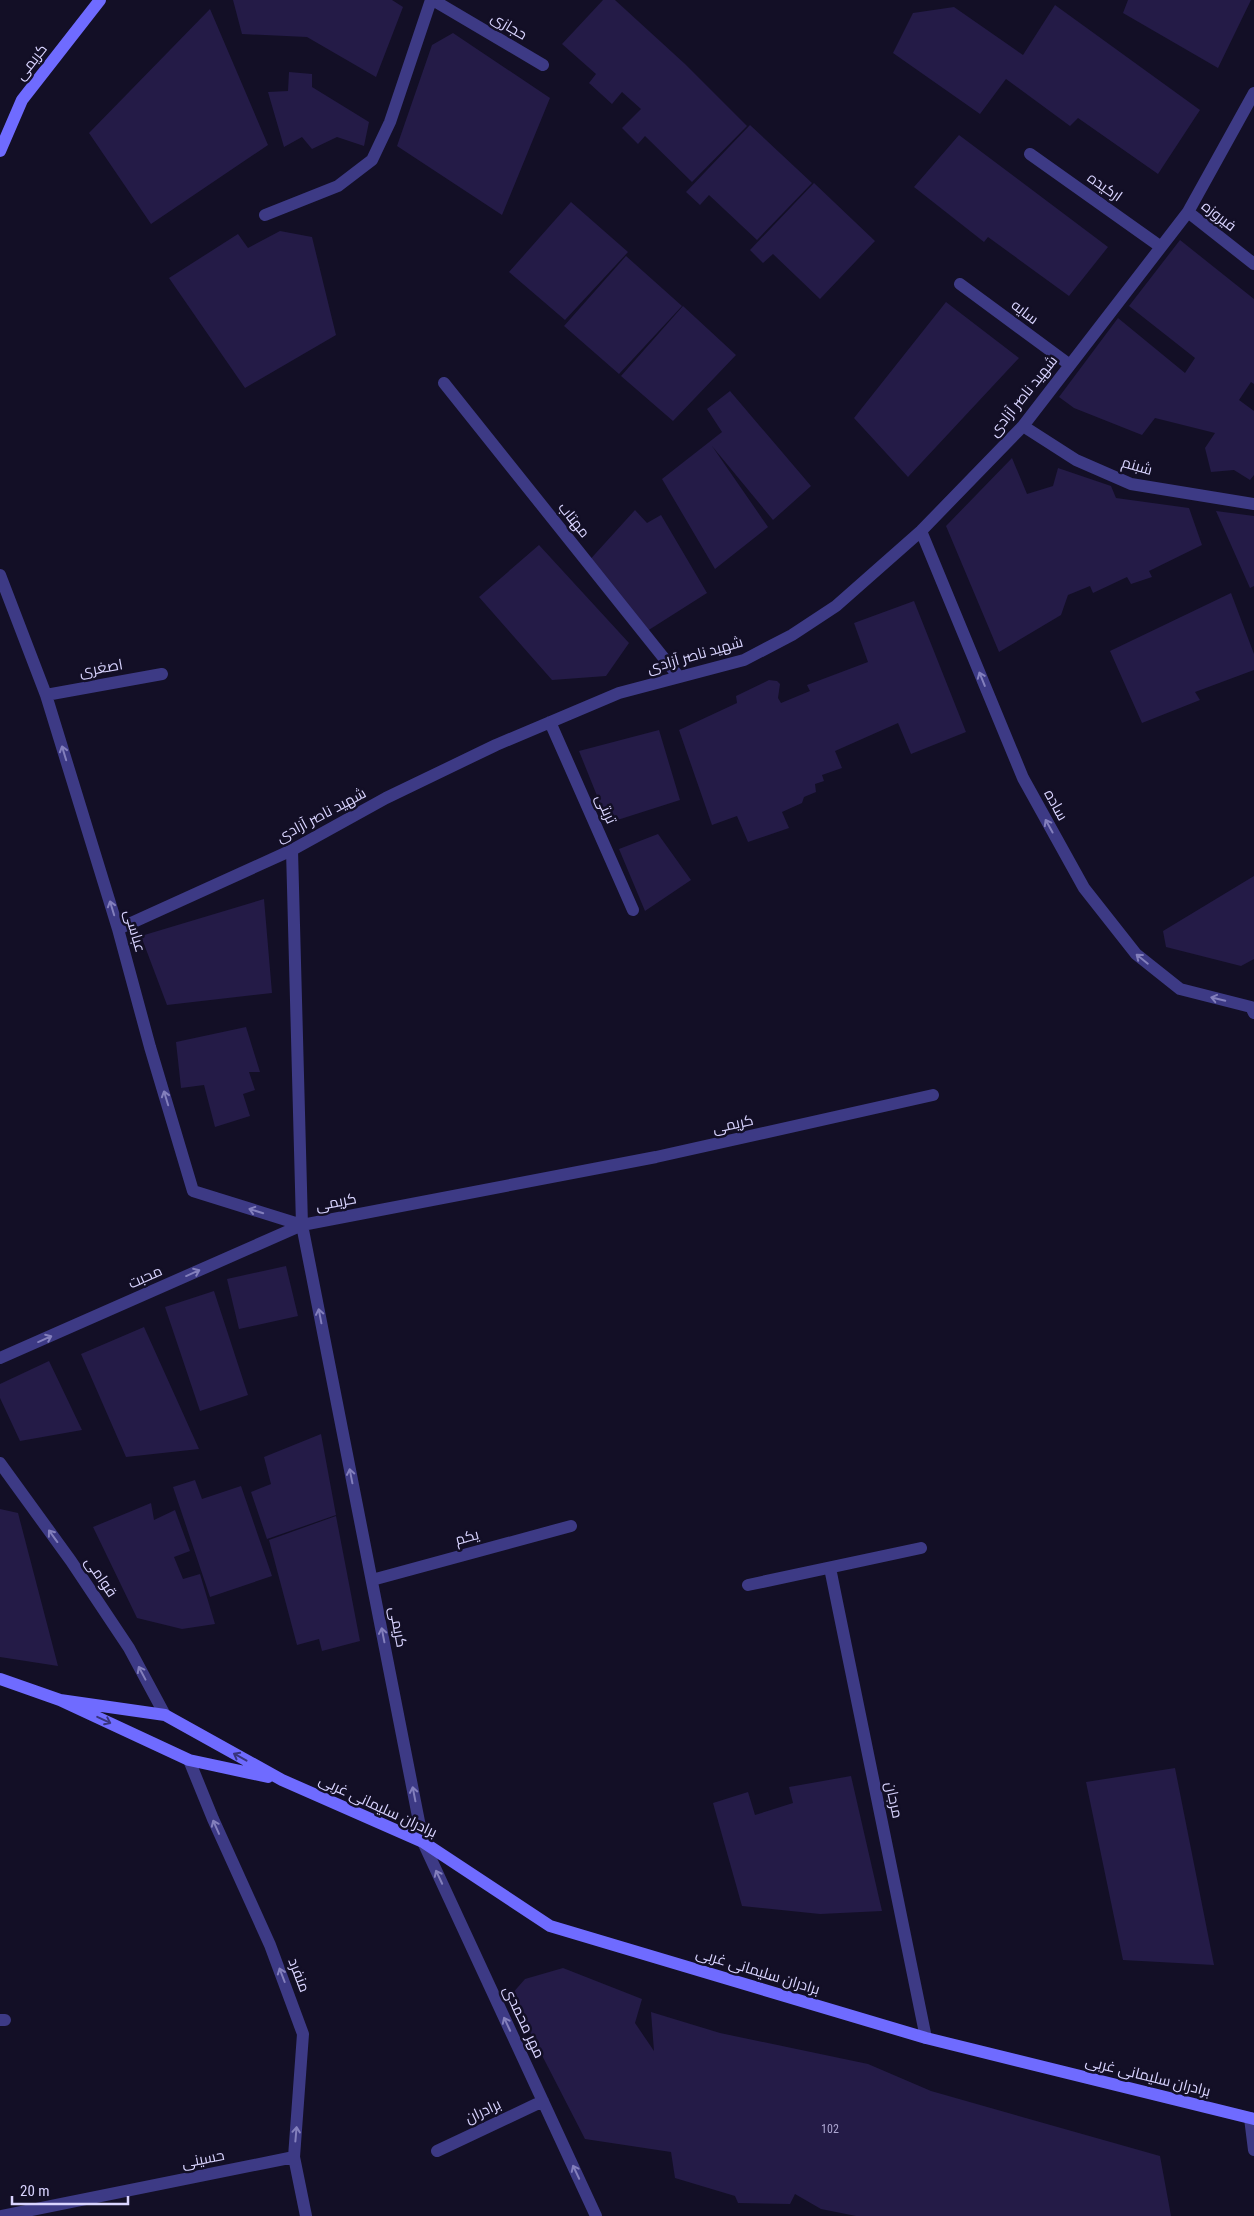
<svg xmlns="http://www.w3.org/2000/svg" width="1254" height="2216" viewBox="0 0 1254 2216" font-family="'Roboto Condensed',Cairo,sans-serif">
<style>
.building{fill:#241b47}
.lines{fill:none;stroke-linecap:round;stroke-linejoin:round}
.minor{stroke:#3d3a85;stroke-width:12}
.secondary{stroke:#6f6bff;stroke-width:12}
.oneway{stroke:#837fbc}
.oneway2{stroke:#38347d}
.labels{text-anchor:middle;stroke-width:5;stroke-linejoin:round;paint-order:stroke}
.number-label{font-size:12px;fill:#aca6d1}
.street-label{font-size:15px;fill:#d9d4ff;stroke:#130f26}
</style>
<rect width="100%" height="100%" fill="#130f26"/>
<path class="building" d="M233,0h159l11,7 -27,70 -69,-40 -65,-3z
M603,0h12l70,64 62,62 -55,56 -47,-46 -7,8 -16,-16 19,-19 -19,-17 -10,12 -23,-21 7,-9 -34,-30z
M1128,0h123l-33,68 -95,-55z
M1055,5l145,105 -42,64 -80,-56 -8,8 -64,-47 -26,35 -87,-61 20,-40 41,-6 69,48z
M210,9l58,136 -117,79 -62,-91z
M453,33l97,65 -48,117 -105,-69 35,-101z
M289,72l23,2v13l57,35 -5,24 -27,-9 -25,12 -10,-12 -18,10 -16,-55 20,-1z
M750,125l62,58 -55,57 -48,-45 -9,10 -14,-13z
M959,135l149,112 -39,49 -81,-59 -4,5 -70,-55z
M814,183l61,58 -55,58 -47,-45 -10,9 -13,-13z
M571,202l57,50 -63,68 -56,-48z
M280,231l32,6 24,98 -91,53 -76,-110 69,-44 10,14z
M1180,240l74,59v85l-3,-2 -12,18 15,11v64l-4,5 -16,-10 -23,2 -6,-24 10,-15 -60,-15 -13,17 -68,-27 -15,-11 59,-79 67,55 10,-15 -66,-52z
M626,256l56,50 -63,68 -55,-48z
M946,302l73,56 -111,119 -54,-59z
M683,306l53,49 -63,66 -52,-45z
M730,391l81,95 -38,34 -61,-74 56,81 -53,42 -53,-90 60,-47 -15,-23z
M1012,458l15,36 26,-8 5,-18 53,18 5,12 73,10 13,37 -53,26 3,6 -21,7 -4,-7 -34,16 -3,-7 -22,9 -7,20 -62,37 -53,-126z
M635,510l12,13 14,-8 46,78 -63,40 -58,-69z
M1216,511l38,5v70l-4,2z
M539,545l90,98 -23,33 -54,4 -73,-83z
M1231,593l23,61v16l-59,22 5,8 -58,23 -32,-72z
M914,601l52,131 -55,22 -13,-31 -63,28 7,17 -20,7 2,6 -9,3 1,8 -12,5 -2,6 -20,9 7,16 -41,14 -11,-26 -25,9 -33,-95 58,-27 -1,-7 33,-16 8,1 3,3 -2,14 3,5 29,-12 -3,-6 61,-23 -14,-39z
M659,730l21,70 -72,23 -29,-72z
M658,834l33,46 -46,31 -26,-62z
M1254,876v83l-13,7 -75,-19 -3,-16z
M264,899l8,94 -105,12 -26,-69z
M246,1027l14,45h-11l6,18 -12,4 7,22 -35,11 -11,-42 -23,3 -5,-46z
M286,1266l12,50 -59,13 -12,-50z
M214,1291l34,104 -48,16 -35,-104z
M144,1327l55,122 -73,8 -45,-103z
M49,1361l33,69 -62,11 -20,-43v-14z
M321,1434l15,81 -69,24 -16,-47 20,-8 -7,-27z
M195,1480l7,19 39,-13 31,90 -62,21 -37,-110z
M151,1503l3,17 21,-10 15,41 -16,6 9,22 17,-5 15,50 -33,5 -45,-11 -44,-91z
M0,1509l18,4 40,153 -58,-9z
M336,1516l24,125 -38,10 -3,-12 -22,6 -28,-105z
M1175,1768l39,197 -91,-5 -37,-178z
M851,1776l31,135 -62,3 -78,-8 -29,-103 35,-11 7,23 38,-12 -4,-16z
M563,1968l79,31 -7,24 19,28 -3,-39 69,21 148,31 63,27 229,65 11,60h-315l-35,-7 -26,-15 -5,10 -52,-1 -3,-7 -60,-18 -4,-26 -86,-13 -74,-144 14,-16z"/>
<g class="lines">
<path class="minor" d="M433,0l110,65
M1030,154l131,93
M1188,212l66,52
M265,215l73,-29 34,-26 18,-38 41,-122
M960,284l110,81
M444,383l235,294
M1023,426l53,34 55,24 123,20
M921,531l102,247 61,110 52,66 44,35 71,18 3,6
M0,575l46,120 72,234 32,118 43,144 109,34
M46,695l116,-21
M550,722l83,188
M292,850l10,375 121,617 173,374
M118,929l174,-79 94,-52 110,-53 123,-52 125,-33 48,-25 44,-29 85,-75 102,-105 165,-214 66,-119
M0,1358l302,-133 354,-68 277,-62
M0,1463l71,98 58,87 36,67
M830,1568l96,470
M372,1580l199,-54
M748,1585l173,-37
M189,1760l24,59 57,126 33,89 -9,123 12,59
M0,2020h5
M1250,2118l4,32
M437,2151l106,-50
M2,2216l292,-59"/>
<path class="secondary" d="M0,151l22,-51 78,-100
M0,1679l60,21 129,60 79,17
M60,1700l105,15 117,65 141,62 127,84 376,112 328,81"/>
</g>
<defs><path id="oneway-shaft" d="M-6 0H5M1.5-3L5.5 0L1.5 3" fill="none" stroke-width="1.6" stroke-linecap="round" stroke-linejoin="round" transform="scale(1.25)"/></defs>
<g class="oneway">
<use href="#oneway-shaft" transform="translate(982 679) rotate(-112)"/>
<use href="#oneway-shaft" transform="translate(64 753) rotate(-107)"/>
<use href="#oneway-shaft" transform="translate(1049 826) rotate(-119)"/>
<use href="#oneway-shaft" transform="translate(112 908) rotate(-107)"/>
<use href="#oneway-shaft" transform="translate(1142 959) rotate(-141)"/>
<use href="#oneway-shaft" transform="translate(1218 999) rotate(-166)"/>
<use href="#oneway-shaft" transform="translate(166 1098) rotate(-107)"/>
<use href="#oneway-shaft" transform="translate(256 1211) rotate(-163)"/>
<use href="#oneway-shaft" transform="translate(193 1273) rotate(-24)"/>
<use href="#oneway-shaft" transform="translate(320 1316) rotate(-101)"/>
<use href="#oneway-shaft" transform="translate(45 1339) rotate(-24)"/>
<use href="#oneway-shaft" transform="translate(351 1476) rotate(-101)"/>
<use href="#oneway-shaft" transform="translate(53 1536) rotate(-126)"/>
<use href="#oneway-shaft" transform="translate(383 1635) rotate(-101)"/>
<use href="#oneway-shaft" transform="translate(142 1673) rotate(-118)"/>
<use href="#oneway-shaft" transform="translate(414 1794) rotate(-101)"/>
<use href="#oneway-shaft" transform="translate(216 1827) rotate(-114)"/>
<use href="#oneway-shaft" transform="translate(439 1877) rotate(-115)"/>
<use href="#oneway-shaft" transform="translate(282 1975) rotate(-111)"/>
<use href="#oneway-shaft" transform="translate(507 2024) rotate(-115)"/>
<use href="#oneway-shaft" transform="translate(296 2134) rotate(-85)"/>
<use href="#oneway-shaft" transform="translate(576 2172) rotate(-115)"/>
</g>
<g class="oneway2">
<use href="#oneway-shaft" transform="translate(104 1720) rotate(25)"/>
<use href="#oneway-shaft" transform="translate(240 1757) rotate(-151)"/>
</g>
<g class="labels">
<g class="number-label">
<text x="830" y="2133">102</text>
</g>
<g class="street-label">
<text transform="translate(509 26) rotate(31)" y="5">حجازی</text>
<text transform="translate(31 62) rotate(-52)" y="5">کریمی</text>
<text transform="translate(1105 187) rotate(35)" y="5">ارکیده</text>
<text transform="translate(1219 216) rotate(38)" y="5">فیروزه</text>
<text transform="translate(1025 312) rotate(37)" y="5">سایه</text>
<text transform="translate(1023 396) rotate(-51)" y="5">شهید ناصر آزادی</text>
<text transform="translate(1137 466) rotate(16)" y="5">شبنم</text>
<text transform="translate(574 520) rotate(51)" y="5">مهتاب</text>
<text transform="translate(695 655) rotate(-16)" y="5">شهید ناصر آزادی</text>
<text transform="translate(101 668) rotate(-10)" y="5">اصغری</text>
<text transform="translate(1056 805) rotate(61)" y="5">ساده</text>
<text transform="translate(606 809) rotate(66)" y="5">تربتی</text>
<text transform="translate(321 815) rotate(-28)" y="5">شهید ناصر آزادی</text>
<text transform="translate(135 931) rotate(74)" y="5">عباسی</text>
<text transform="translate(733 1124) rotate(-12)" y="5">کریمی</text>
<text transform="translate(336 1202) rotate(-11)" y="5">کریمی</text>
<text transform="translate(145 1277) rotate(-24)" y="5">محبت</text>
<text transform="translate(467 1537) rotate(-15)" y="5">یکم</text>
<text transform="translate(101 1577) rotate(56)" y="5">قوامی</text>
<text transform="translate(398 1627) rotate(79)" y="5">کریمی</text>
<text transform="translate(894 1800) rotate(78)" y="5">مرجان</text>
<text transform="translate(378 1806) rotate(25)" y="5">برادران سلیمانی غربی</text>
<text transform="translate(758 1971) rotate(17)" y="5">برادران سلیمانی غربی</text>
<text transform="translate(299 1975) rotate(69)" y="5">منفرد</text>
<text transform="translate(524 2022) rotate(65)" y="5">مهر محمدی</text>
<text transform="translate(1148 2076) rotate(14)" y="5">برادران سلیمانی غربی</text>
<text transform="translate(483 2111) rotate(-25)" y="5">برادران</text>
<text transform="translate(203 2159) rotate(-11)" y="5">حسینی</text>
</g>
</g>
<path d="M12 2196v8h116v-8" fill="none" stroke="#d9d4ff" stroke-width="2.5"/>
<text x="20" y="2196" font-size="15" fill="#d9d4ff" stroke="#130f26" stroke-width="4" paint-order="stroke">20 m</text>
</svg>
